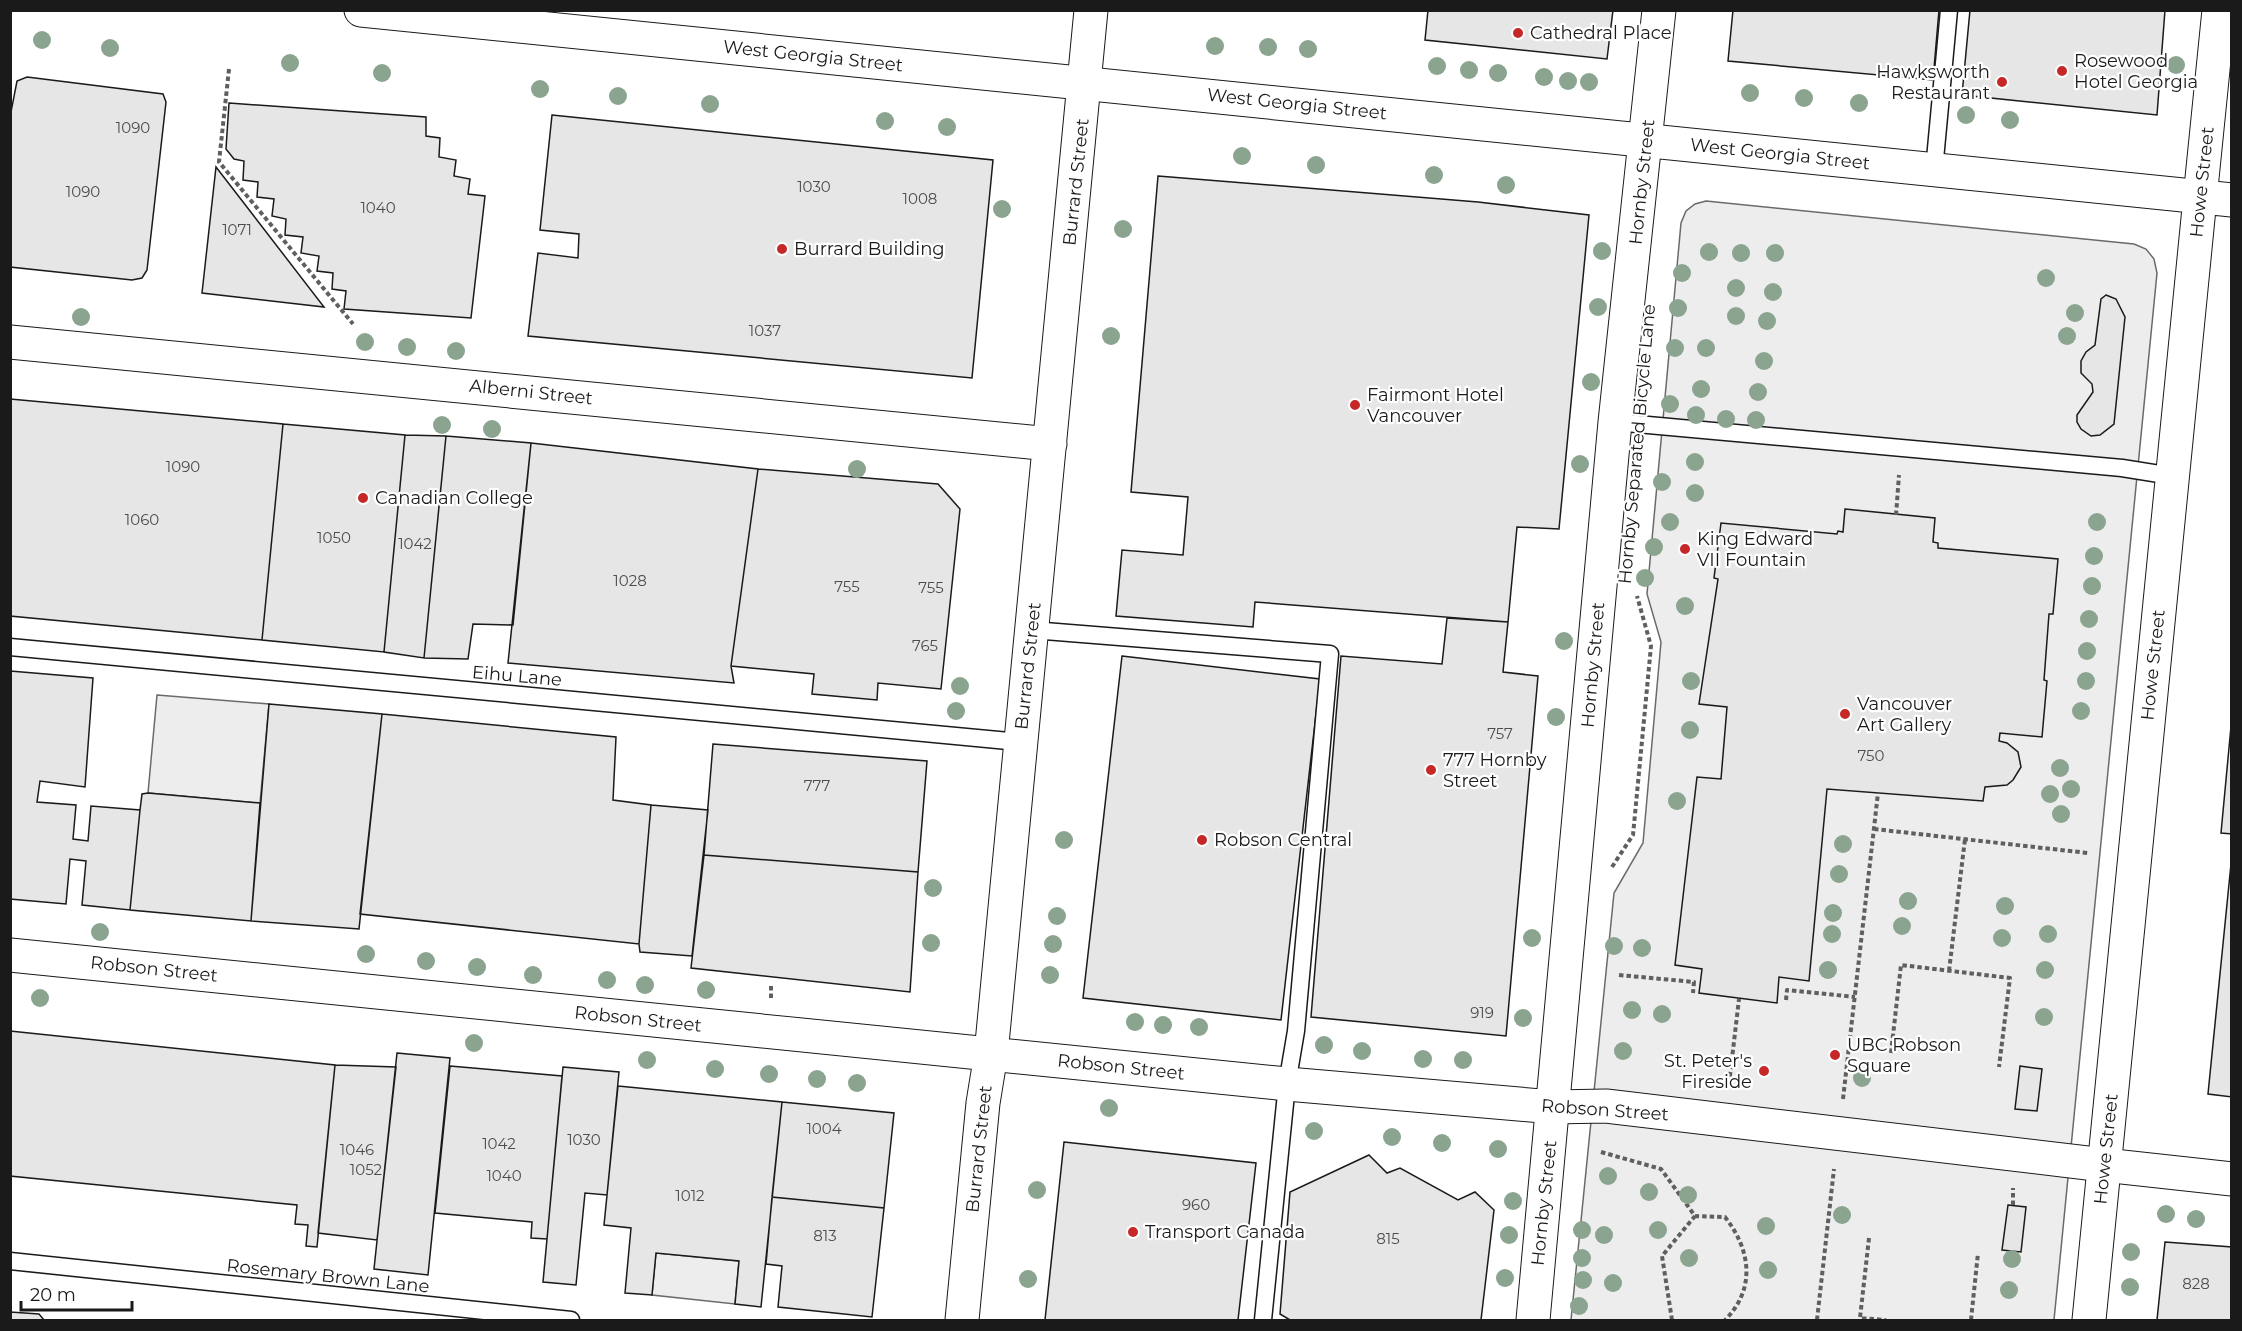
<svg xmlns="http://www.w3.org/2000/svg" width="2242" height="1331" viewBox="0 0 2242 1331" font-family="Montserrat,sans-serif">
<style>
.built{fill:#ededed;stroke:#6a6a6a;stroke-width:1.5}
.building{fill:#e6e6e6;stroke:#1a1a1a;stroke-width:1.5}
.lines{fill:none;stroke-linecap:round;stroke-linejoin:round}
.lane-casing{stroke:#1a1a1a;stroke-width:19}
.street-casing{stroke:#1a1a1a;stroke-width:35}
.secondary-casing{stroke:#1a1a1a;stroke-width:35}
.primary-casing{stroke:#1a1a1a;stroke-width:35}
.highway-casing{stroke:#1a1a1a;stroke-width:35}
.path{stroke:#5f5f5f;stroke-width:4;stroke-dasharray:4.5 3;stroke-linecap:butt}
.lane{stroke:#fff;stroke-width:16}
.street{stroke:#fff;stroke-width:33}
.secondary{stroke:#fff;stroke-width:33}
.primary{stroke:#fff;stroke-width:33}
.highway{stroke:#fff;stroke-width:33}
.tree{fill:#8aa48f}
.poi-dot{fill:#c62828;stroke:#fff;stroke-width:2}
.labels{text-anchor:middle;stroke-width:4.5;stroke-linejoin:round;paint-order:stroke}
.number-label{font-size:15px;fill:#4d4d4d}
.poi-label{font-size:18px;fill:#1a1a1a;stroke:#fff;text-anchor:start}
.street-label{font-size:18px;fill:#1a1a1a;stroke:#fff}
</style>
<rect width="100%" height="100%" fill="#fff"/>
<path class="built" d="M1706,201l428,43 12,5 8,10 3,14 -103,1047h-483l43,-427 29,-50 18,-201 -14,-48 34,-371 5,-12 9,-7z
M157,695l112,9 -9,99 -112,-10z
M656,1253l83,8 -4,43 -83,-9z"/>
<path class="building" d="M1428,10h185l-6,49 -182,-19z
M1733,10h206l-6,70 -205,-19z
M1970,10h195l-8,105 -195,-20z
M27,77l136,17 3,8 -19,168 -5,8 -10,2 -122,-13v-150l7,-36z
M229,103l197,14v19l14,2 -1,19 17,3 -2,16 16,3 -2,15 17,2 -14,122 -127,-9 2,-18 -14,-2 1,-16 -16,-2 2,-15 -18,-3 2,-16 -18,-2 1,-16 -14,-3 2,-17 -17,-2 1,-15 -15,-2 1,-19 -10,-2 -8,-10z
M552,115l441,45 -21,218 -444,-42 10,-83 40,5 1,-24 -39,-4z
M216,167l108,140 -122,-14z
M1158,176l320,26 111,13 -30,314 -42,-2 -9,95 -253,-20 -2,25 -137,-11 6,-66 61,5 5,-58 -57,-5z
M2106,295l10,4 9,18 -11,107 -14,11 -9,1 -10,-7 -4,-7v-7l16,-23 -1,-8 -11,-11v-12l5,-9 9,-7 6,-46z
M10,399l273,25 -21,216 -252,-24z
M283,424l122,11 -21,217 -122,-12z
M405,435l41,1 -22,222 -40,-6z
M446,436l85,7 -18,182 -40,-1 -5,35 -44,-1z
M531,443l227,26 -27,197 3,17 -226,-20z
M758,469l180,15 22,25 -19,180 -63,-6 -1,17 -65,-6 2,-20 -83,-8z
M1845,509l90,9 -2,24 5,1v5l120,11 -5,55h-4l-5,66 3,1 -5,56 -42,-4 -1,8 8,2 11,9 3,15 -8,13 -6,5 -22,2 -2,14 -156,-12 -18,192 -30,-4 -2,26 -78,-10 3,-24 -27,-4 22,-188 24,2 6,-72 -28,-3 19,-125 -4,-1 7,-55 116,11 1,-3 5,1z
M1447,618l61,4 -5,50 35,4 -32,360 -195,-19 30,-361 101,8z
M1122,656l198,23 -39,341 -198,-22z
M10,671l83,7 -8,109 -45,-6 -3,21 39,3 -3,34 15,2 3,-35 49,4 -10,100 -48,-5 4,-44 -16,-2 -4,45 -56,-5z
M269,704l113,10 -23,215 -108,-8z
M382,714l234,23 -3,63 38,5 -12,139 -279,-30z
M2232,716v118l-11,-1z
M2232,716v118l-11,-1z
M713,744l214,17 -9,111 -214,-17z
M148,793l112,10 -9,118 -121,-11 10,-100 2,-16z
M651,805l57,5 -16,146 -52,-4 -1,-8z
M2232,854v243l-24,-3z
M2232,854v243l-24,-3z
M704,855l214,17 -8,120 -219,-24z
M10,1031l325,34 -18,182 -11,-1 2,-21 -13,-1 2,-19 -287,-29z
M397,1053l53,5 -22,217 -54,-6z
M335,1065l61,2 -19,173 -59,-7z
M450,1066l112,10 -15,163 -16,-1 1,-16 -97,-9z
M2020,1066l22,3 -5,42 -22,-2z
M563,1067l56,5 -12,123 -22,-2 -9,92 -33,-3z
M618,1086l164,16 -21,205 -26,-3 4,-43 -83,-8 -4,42 -27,-2 6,-65 -27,-3z
M782,1102l112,11 -10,95 -112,-11z
M1064,1142l192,21 -18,157h-193z
M1369,1155l18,18 13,-5 58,32 17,-8 19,18 -13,110h-191l-10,-6 10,-122z
M772,1197l112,11 -12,109 -94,-10 4,-41 -16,-2z
M2008,1205l18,2 -5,45 -19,-2z
M2165,1242l67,5v73h-75z
M10,1312l29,2 5,6h-34z"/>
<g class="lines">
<defs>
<path id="lane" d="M1934,170l15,-160
M1615,422l507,46 50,8
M1032,630l298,24 -34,377 -9,53 -24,236
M10,647l1009,95
M10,1261l561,59"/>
<path id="street" d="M1553,1107l53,-1 498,59"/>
<path id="secondary" d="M10,342l1040,102
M10,955l1277,129 266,23
M2104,1165l128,14
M962,1320l21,-217 8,-49 100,-1044
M1533,1320l82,-898 44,-412"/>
<path id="primary" d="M2200,198l19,-188"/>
<path id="highway" d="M361,10l1871,190
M2089,1320l111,-1122"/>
</defs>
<use href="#lane" class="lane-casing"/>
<use href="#street" class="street-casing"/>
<use href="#secondary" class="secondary-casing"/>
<use href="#primary" class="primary-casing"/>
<use href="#highway" class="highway-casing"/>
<path class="path" d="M229,69l-10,93 134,162
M1896,515l3,-40
M1874,829l214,24
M1612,867l21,-32 9,-94 9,-95 -14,-50
M1949,971l16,-132
M1619,975l75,7 -1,11
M771,998v-14
M1786,1000l1,-10 68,7
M1891,1053l10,-88 109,13 -11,89
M1729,1084l10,-85
M1843,1099l35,-306
M1601,1152l60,17 34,47 30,1c26,33 31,72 0,103
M2013,1205v-17
M1869,1238l-9,80 26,2
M1672,1320l-10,-64 33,-40
M1817,1320l17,-151
M1971,1320l7,-67"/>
<use href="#lane" class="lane"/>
<use href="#street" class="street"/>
<use href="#secondary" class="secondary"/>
<use href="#primary" class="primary"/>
<use href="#highway" class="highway"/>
</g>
<g class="tree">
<circle cx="42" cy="40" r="9"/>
<circle cx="1215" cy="46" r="9"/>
<circle cx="1268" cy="47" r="9"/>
<circle cx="110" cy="48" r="9"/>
<circle cx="1308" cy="49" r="9"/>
<circle cx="290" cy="63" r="9"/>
<circle cx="2176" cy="65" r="9"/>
<circle cx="1437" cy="66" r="9"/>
<circle cx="1469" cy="70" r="9"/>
<circle cx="382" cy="73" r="9"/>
<circle cx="1498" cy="73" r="9"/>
<circle cx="1544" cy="77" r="9"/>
<circle cx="1568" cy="81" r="9"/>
<circle cx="1589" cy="82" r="9"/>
<circle cx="540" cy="89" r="9"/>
<circle cx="1750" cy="93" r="9"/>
<circle cx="618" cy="96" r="9"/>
<circle cx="1804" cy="98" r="9"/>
<circle cx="1859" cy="103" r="9"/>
<circle cx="710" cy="104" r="9"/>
<circle cx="1966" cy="115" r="9"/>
<circle cx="2010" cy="120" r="9"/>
<circle cx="885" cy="121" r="9"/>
<circle cx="947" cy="127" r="9"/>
<circle cx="1242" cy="156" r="9"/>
<circle cx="1316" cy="165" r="9"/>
<circle cx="1434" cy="175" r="9"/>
<circle cx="1506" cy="185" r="9"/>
<circle cx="1002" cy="209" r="9"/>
<circle cx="1123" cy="229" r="9"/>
<circle cx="1602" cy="251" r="9"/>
<circle cx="1709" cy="252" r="9"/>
<circle cx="1741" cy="253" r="9"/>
<circle cx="1775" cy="253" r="9"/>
<circle cx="1682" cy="273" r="9"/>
<circle cx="2046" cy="278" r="9"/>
<circle cx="1736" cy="288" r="9"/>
<circle cx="1773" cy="292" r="9"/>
<circle cx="1598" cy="307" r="9"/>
<circle cx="1678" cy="308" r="9"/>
<circle cx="2075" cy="313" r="9"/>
<circle cx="1736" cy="316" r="9"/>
<circle cx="81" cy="317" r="9"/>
<circle cx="1767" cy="321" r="9"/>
<circle cx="1111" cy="336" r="9"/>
<circle cx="2067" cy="336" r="9"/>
<circle cx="365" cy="342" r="9"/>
<circle cx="407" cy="347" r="9"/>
<circle cx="1675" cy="348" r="9"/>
<circle cx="1706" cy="348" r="9"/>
<circle cx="456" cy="351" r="9"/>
<circle cx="1764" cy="361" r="9"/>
<circle cx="1591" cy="382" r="9"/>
<circle cx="1701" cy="389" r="9"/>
<circle cx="1758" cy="392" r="9"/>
<circle cx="1670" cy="404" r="9"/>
<circle cx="1696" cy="415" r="9"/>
<circle cx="1726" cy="419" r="9"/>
<circle cx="1756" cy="420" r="9"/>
<circle cx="442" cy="425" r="9"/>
<circle cx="492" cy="429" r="9"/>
<circle cx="1695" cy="462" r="9"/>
<circle cx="1580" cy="464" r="9"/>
<circle cx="857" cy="469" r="9"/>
<circle cx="1662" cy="482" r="9"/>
<circle cx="1695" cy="493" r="9"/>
<circle cx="1670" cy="522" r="9"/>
<circle cx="2097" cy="522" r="9"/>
<circle cx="1654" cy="547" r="9"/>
<circle cx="2094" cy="556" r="9"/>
<circle cx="1645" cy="578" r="9"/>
<circle cx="2092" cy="586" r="9"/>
<circle cx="1685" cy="606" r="9"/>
<circle cx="2089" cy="619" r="9"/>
<circle cx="1564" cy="641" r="9"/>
<circle cx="2087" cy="651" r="9"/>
<circle cx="1691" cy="681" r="9"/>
<circle cx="2086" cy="681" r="9"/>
<circle cx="960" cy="686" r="9"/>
<circle cx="956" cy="711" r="9"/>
<circle cx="2081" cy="711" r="9"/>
<circle cx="1556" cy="717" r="9"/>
<circle cx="1690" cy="730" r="9"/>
<circle cx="2060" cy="768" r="9"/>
<circle cx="2071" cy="789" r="9"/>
<circle cx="2050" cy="794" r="9"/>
<circle cx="1677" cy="801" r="9"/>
<circle cx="2061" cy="814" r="9"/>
<circle cx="1064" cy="840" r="9"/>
<circle cx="1843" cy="844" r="9"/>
<circle cx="1839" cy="874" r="9"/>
<circle cx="933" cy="888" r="9"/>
<circle cx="1908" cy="901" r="9"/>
<circle cx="2005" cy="906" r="9"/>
<circle cx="1833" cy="913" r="9"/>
<circle cx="1057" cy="916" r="9"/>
<circle cx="1902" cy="926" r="9"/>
<circle cx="100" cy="932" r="9"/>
<circle cx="1832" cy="934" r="9"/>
<circle cx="2048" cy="934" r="9"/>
<circle cx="1532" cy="938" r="9"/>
<circle cx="2002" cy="938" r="9"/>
<circle cx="931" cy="943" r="9"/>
<circle cx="1053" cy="944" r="9"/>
<circle cx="1614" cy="946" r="9"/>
<circle cx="1642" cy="948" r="9"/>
<circle cx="366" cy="954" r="9"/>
<circle cx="426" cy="961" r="9"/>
<circle cx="477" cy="967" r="9"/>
<circle cx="1828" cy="970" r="9"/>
<circle cx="2045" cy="970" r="9"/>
<circle cx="533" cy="975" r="9"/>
<circle cx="1050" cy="975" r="9"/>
<circle cx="607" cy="980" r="9"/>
<circle cx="645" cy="985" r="9"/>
<circle cx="706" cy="990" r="9"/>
<circle cx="40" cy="998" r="9"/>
<circle cx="1632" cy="1010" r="9"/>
<circle cx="1662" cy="1014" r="9"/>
<circle cx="2044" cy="1017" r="9"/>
<circle cx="1523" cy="1018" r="9"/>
<circle cx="1135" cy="1022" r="9"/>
<circle cx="1163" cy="1025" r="9"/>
<circle cx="1199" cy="1027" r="9"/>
<circle cx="474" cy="1043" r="9"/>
<circle cx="1324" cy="1045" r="9"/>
<circle cx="1362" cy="1051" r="9"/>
<circle cx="1623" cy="1051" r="9"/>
<circle cx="1423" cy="1059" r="9"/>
<circle cx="647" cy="1060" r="9"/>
<circle cx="1463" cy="1060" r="9"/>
<circle cx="715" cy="1069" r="9"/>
<circle cx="769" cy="1074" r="9"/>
<circle cx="1862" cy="1078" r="9"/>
<circle cx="817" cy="1079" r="9"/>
<circle cx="857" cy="1083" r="9"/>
<circle cx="1109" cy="1108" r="9"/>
<circle cx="1314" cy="1131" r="9"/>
<circle cx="1392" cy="1137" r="9"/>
<circle cx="1442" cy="1143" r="9"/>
<circle cx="1498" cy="1149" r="9"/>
<circle cx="1608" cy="1176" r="9"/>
<circle cx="1037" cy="1190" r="9"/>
<circle cx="1649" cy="1192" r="9"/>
<circle cx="1688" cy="1195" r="9"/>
<circle cx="1513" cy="1201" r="9"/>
<circle cx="2166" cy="1214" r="9"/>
<circle cx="1842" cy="1215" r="9"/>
<circle cx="2196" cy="1219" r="9"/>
<circle cx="1766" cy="1226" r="9"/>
<circle cx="1582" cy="1230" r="9"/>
<circle cx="1658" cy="1230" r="9"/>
<circle cx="1509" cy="1235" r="9"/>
<circle cx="1604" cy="1235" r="9"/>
<circle cx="2131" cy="1252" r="9"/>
<circle cx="1582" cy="1258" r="9"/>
<circle cx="1689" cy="1258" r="9"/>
<circle cx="2012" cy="1259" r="9"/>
<circle cx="1768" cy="1270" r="9"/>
<circle cx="1505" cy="1278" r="9"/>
<circle cx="1028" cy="1279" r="9"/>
<circle cx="1583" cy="1280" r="9"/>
<circle cx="1613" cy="1283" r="9"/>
<circle cx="2130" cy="1287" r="9"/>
<circle cx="2009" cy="1290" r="9"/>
<circle cx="1579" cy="1306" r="9"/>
</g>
<g class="poi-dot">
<circle cx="1518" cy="33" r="6"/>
<circle cx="2062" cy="71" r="6"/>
<circle cx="2002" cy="82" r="6"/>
<circle cx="782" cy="249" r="6"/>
<circle cx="1355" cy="405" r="6"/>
<circle cx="363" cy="498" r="6"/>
<circle cx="1685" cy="549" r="6"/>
<circle cx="1845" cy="714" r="6"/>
<circle cx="1431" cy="770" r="6"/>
<circle cx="1202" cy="840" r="6"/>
<circle cx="1835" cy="1055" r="6"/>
<circle cx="1764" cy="1071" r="6"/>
<circle cx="1133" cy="1232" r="6"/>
</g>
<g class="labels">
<g class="number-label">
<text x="133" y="133">1090</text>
<text x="814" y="192">1030</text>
<text x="83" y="197">1090</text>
<text x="920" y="204">1008</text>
<text x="378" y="213">1040</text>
<text x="237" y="235">1071</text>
<text x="765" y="336">1037</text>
<text x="183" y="472">1090</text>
<text x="142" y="525">1060</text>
<text x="334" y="543">1050</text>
<text x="415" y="549">1042</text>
<text x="630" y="586">1028</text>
<text x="847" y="592">755</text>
<text x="931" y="593">755</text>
<text x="925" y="651">765</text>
<text x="1500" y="739">757</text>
<text x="1871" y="761">750</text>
<text x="817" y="791">777</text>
<text x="1482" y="1018">919</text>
<text x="824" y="1134">1004</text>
<text x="584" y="1145">1030</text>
<text x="499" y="1149">1042</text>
<text x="357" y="1155">1046</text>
<text x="366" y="1175">1052</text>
<text x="504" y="1181">1040</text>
<text x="690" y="1201">1012</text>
<text x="1196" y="1210">960</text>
<text x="825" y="1241">813</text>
<text x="1388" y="1244">815</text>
<text x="2196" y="1289">828</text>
</g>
<g class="poi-label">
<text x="1530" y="39">Cathedral Place</text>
<text x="2074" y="67">Rosewood<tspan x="2074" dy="21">Hotel Georgia</tspan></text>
<text x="1990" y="78" text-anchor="end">Hawksworth<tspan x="1990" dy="21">Restaurant</tspan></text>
<text x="794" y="255">Burrard Building</text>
<text x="1367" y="401">Fairmont Hotel<tspan x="1367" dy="21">Vancouver</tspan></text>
<text x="375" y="504">Canadian College</text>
<text x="1697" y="545">King Edward<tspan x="1697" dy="21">VII Fountain</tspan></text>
<text x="1857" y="710">Vancouver<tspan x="1857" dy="21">Art Gallery</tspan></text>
<text x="1443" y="766">777 Hornby<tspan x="1443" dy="21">Street</tspan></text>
<text x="1214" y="846">Robson Central</text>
<text x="1847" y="1051">UBC Robson<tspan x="1847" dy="21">Square</tspan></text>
<text x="1752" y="1067" text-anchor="end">St. Peter's<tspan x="1752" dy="21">Fireside</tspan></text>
<text x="1145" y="1238">Transport Canada</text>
</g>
<g class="street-label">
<text transform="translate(813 56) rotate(6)" y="6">West Georgia Street</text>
<text transform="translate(1297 104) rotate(6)" y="6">West Georgia Street</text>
<text transform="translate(1780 154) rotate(6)" y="6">West Georgia Street</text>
<text transform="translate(1076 182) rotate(-84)" y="6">Burrard Street</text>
<text transform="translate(1642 182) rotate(-84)" y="6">Hornby Street</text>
<text transform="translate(2202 182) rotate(-84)" y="6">Howe Street</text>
<text transform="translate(531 392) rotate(6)" y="6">Alberni Street</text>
<text transform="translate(1637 444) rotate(-85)" y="6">Hornby Separated Bicycle Lane</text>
<text transform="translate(1593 665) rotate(-85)" y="6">Hornby Street</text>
<text transform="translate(2153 665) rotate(-84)" y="6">Howe Street</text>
<text transform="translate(1028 666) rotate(-84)" y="6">Burrard Street</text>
<text transform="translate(517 676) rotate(5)" y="6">Eihu Lane</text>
<text transform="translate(154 969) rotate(6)" y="6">Robson Street</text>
<text transform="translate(638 1019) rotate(6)" y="6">Robson Street</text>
<text transform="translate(1121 1067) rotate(6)" y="6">Robson Street</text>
<text transform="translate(1605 1110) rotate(4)" y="6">Robson Street</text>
<text transform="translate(979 1149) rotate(-84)" y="6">Burrard Street</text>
<text transform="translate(2106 1149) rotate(-84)" y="6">Howe Street</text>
<text transform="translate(1544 1203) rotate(-84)" y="6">Hornby Street</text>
<text transform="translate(328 1276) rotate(6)" y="6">Rosemary Brown Lane</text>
</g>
</g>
<rect width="2242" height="1331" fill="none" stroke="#1a1a1a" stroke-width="24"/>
<path d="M21 1301v9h111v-9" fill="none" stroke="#1a1a1a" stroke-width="3"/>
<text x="30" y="1301" font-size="18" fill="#1a1a1a" stroke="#ffffff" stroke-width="4.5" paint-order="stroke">20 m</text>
</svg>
